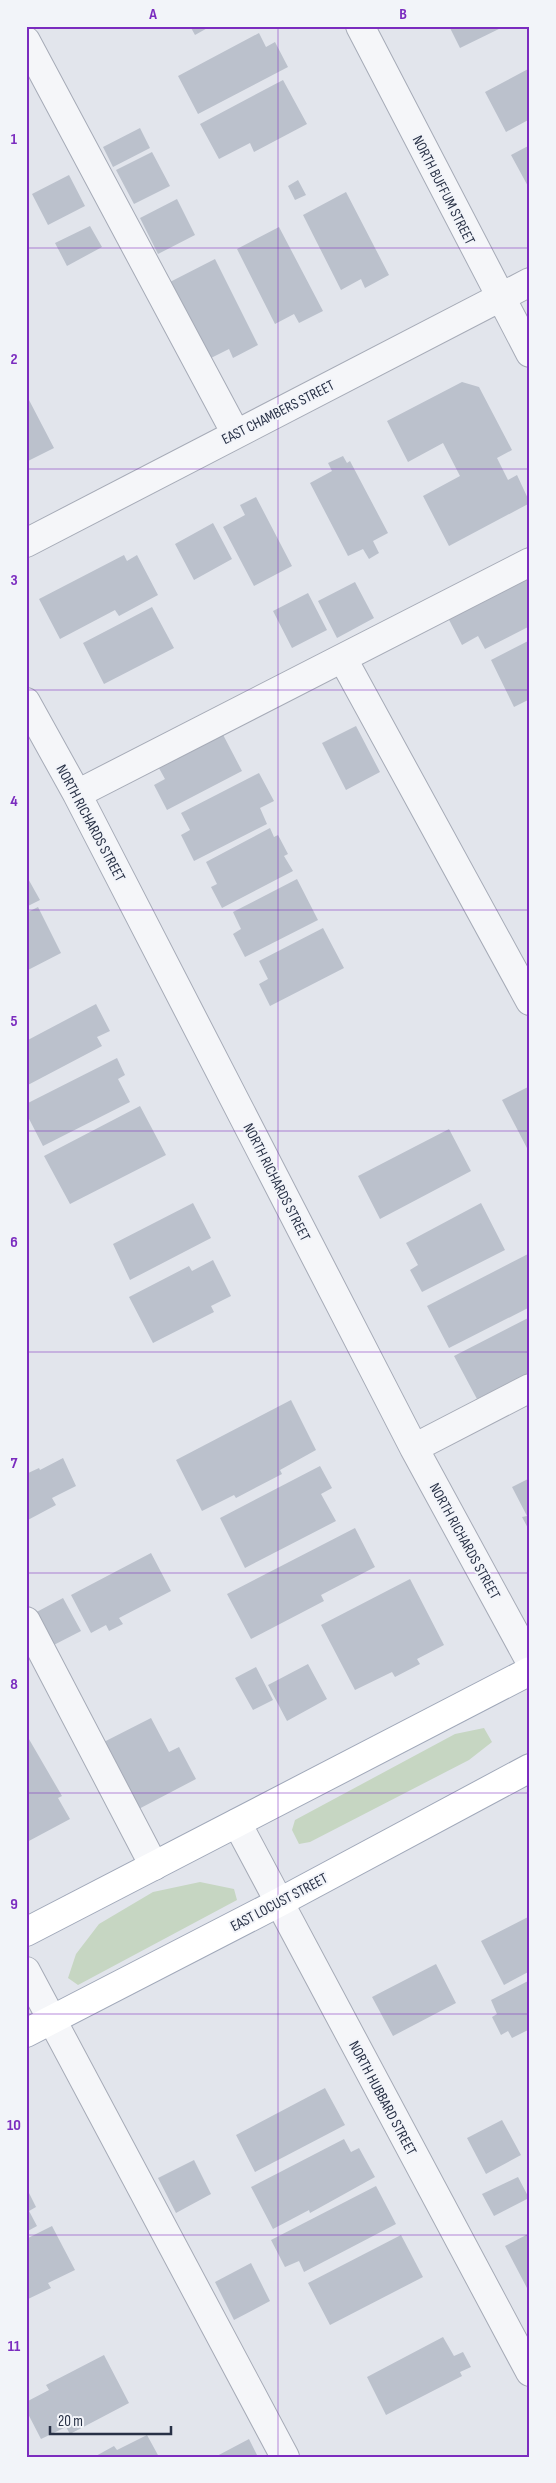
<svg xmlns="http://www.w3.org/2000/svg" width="556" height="2483" viewBox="0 0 556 2483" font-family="'Sofia Sans Condensed',sans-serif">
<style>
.green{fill:#c6d6c2}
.building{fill:#bbc1cc}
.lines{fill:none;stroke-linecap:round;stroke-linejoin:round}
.minor-casing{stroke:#a6abb7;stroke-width:30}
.major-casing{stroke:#a0a8b9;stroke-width:30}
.minor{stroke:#f5f6f9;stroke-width:28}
.major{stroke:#fff;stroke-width:28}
.grid{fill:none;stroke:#7b2cbf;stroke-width:1;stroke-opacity:0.55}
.labels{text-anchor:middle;stroke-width:4;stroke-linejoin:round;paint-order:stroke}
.street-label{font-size:15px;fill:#283146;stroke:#f2f4f9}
.neatline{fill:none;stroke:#7b2cbf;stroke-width:2}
.grid-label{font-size:16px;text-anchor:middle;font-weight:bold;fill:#7b2cbf}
</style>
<rect width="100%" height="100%" fill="#e2e5ec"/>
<path class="green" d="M484,1728l8,14 -23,18 -159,82 -11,2 -7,-14 3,-10 160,-86z
M200,1882l34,7 3,11 -159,85 -10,-7 8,-24 23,-30 54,-32z"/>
<path class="building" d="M190,26h21l-16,9z
M449,26h56l-45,22z
M259,33l7,14 9,-5 13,25 -90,47 -20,-38z
M530,68v51l-24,13 -21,-40z
M283,80l24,44 -53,28 -4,-9 -31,16 -19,-35z
M140,128l10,20 -37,19 -10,-20z
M530,145v45l-19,-35z
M152,152l18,34 -36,18 -18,-34z
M69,175l16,31 -37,19 -16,-31z
M298,180l8,15 -11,5 -7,-14z
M346,192l43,83 -24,13 -4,-9 -20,11 -38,-75z
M177,199l18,36 -37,19 -18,-36z
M90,226l12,21 -35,19 -12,-23z
M279,227l44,84 -24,12 -5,-9 -19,10 -38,-75z
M215,259l43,86 -25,13 -4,-9 -20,10 -39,-77z
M462,382l17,5 33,63 -15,8 11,22 9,-5 13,28 -81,43 -26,-50 37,-20 -17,-33 -35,19 -21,-41z
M29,400l25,48 -28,14v-61z
M343,456l4,7 3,-2 38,72 -15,8 6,12 -10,6 -6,-10 -15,7 -1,-2 -37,-71 22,-12 -4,-8z
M256,497l36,69 -38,20 -31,-59 22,-12 -5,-10z
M213,523l19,36 -38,21 -19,-36z
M124,555l3,6 10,-6 21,40 -39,21 -4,-6 -55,29 -21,-40z
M530,571v55l-45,23 -7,-13 -16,9 -16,-31z
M355,582l19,36 -37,20 -19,-37z
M308,593l19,37 -35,18 -19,-37z
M152,607l22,41 -70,36 -21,-41z
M530,640v59l-16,8 -23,-47z
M356,726l24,46 -34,18 -24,-47z
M219,727l23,44 -75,39 -13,-25 11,-6 -10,-18z
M259,773l15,28 -14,7 7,16 -73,37 -13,-26 9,-5 -9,-17z
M270,828l4,9 4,-2 10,19 -4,2 9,15 -71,37 -11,-21 6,-3 -11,-22z
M26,875l14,25 -14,7z
M297,879l21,41 -73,37 -12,-23 8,-5 -8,-17z
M38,907l23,46 -33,17 -2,-57z
M323,928l21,40 -74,38 -11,-22 9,-5 -9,-18z
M96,1004l14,27 -13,6 5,9 -76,40v-45z
M117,1058l8,17 -7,4 12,23 -87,44 -17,-33v-9z
M530,1086v63l-2,1 -26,-50z
M140,1106l26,49 -96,49 -26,-48z
M449,1129l22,42 -91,48 -22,-43z
M193,1203l18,35 -81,42 -17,-36z
M481,1203l24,47 -83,42 -12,-22 8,-5 -12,-22z
M530,1253v54l-81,41 -22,-42z
M213,1260l18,36 -20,10 3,6 -61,31 -24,-46 60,-31 3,5z
M530,1317v55l-53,27 -23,-43z
M291,1400l25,50 -36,20 2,4 -46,24 -2,-3 -32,16 -26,-51z
M63,1458l13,28 -24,12 4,7 -30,16v-47l13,-6 1,2z
M320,1466l12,22 -11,6 15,27 -91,47 -25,-50z
M530,1478v54l-8,-15 5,-1 -15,-29z
M355,1528l20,39 -54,28 3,6 -73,38 -24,-45z
M151,1553l20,38 -52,27 4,6 -14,7 -3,-6 -15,8 -20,-38z
M410,1579l34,66 -27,14 3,5 -25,13 -3,-5 -37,18 -34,-65z
M63,1598l18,33 -35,18 -17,-33z
M308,1664l19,35 -40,22 -19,-36z
M256,1667l17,33 -20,10 -18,-32z
M151,1718l18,34 10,-5 17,32 -63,33 -35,-67z
M26,1734l36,62 -4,2 12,21 -43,23z
M530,1916v55l-26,14 -23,-44z
M436,1964l20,39 -63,33 -21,-39z
M530,1980v49l-18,9 -4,-7 -7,4 -9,-18 5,-3 -6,-14z
M325,2088l20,37 -90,47 -19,-37z
M502,2120l19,35 -35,19 -19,-36z
M344,2139l7,13 8,-4 16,29 -65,36 -1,-3 -36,19 -22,-42z
M194,2160l17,34 -35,19 -18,-35z
M518,2177l11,21 -35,18 -12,-22z
M376,2186l20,38 -92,48 -5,-11 -14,6 -14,-27z
M26,2187l10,20 -7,4 8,15 -11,6z
M52,2226l23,44 -27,13 3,5 -25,12v-61z
M530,2233v53l-3,2 -22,-42z
M401,2235l22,42 -93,48 -22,-42z
M251,2263l19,38 -36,19 -19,-38z
M443,2337l11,19 9,-4 8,15 -11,5 2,4 -76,39 -19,-38z
M104,2355l25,48 -59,31 -4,-7 -25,12 -15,-29v-8l23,-12 -3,-5z
M147,2435l12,22h-65l20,-11 3,4z
M249,2439l9,18h-43z"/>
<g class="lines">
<defs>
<path id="minor" d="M360,26l170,327
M26,41l210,393
M26,543l504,-261
M343,659l187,342
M26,702l51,92 337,654 116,213
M77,794l453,-232
M414,1448l116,-60
M26,1621l128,245
M237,1823l293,549
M26,1971l259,486"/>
<path id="major" d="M26,1932l504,-261
M26,2033l252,-130 252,-135"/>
</defs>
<use href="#minor" class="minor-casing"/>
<use href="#major" class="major-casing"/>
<use href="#minor" class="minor"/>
<use href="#major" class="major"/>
</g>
<path class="grid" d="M278,26v2431M26,248h504M26,469h504M26,690h504M26,910h504M26,1131h504M26,1352h504M26,1573h504M26,1793h504M26,2014h504M26,2235h504"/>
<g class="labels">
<g class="street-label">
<text transform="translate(444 190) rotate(63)" y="5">NORTH BUFFUM STREET</text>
<text transform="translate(278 412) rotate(-27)" y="5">EAST CHAMBERS STREET</text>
<text transform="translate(91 823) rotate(62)" y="5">NORTH RICHARDS STREET</text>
<text transform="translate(277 1182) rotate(63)" y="5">NORTH RICHARDS STREET</text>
<text transform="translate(465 1541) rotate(61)" y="5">NORTH RICHARDS STREET</text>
<text transform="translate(279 1902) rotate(-28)" y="5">EAST LOCUST STREET</text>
<text transform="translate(383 2098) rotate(62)" y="5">NORTH HUBBARD STREET</text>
</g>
</g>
<rect width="556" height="2483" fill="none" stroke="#f2f4f9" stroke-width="55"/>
<path d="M50 2426v8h121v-8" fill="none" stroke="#283146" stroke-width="2.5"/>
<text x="58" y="2426" font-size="15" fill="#283146" stroke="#f2f4f9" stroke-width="4" paint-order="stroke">20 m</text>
<rect x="28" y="28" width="500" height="2428" class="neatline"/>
<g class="grid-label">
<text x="153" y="19">A</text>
<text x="403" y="19">B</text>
<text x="14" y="144">1</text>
<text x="14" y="364">2</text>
<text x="14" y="585">3</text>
<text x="14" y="806">4</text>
<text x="14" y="1026">5</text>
<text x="14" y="1247">6</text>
<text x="14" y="1468">7</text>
<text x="14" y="1689">8</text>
<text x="14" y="1909">9</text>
<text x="14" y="2130">10</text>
<text x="14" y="2351">11</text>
</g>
</svg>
